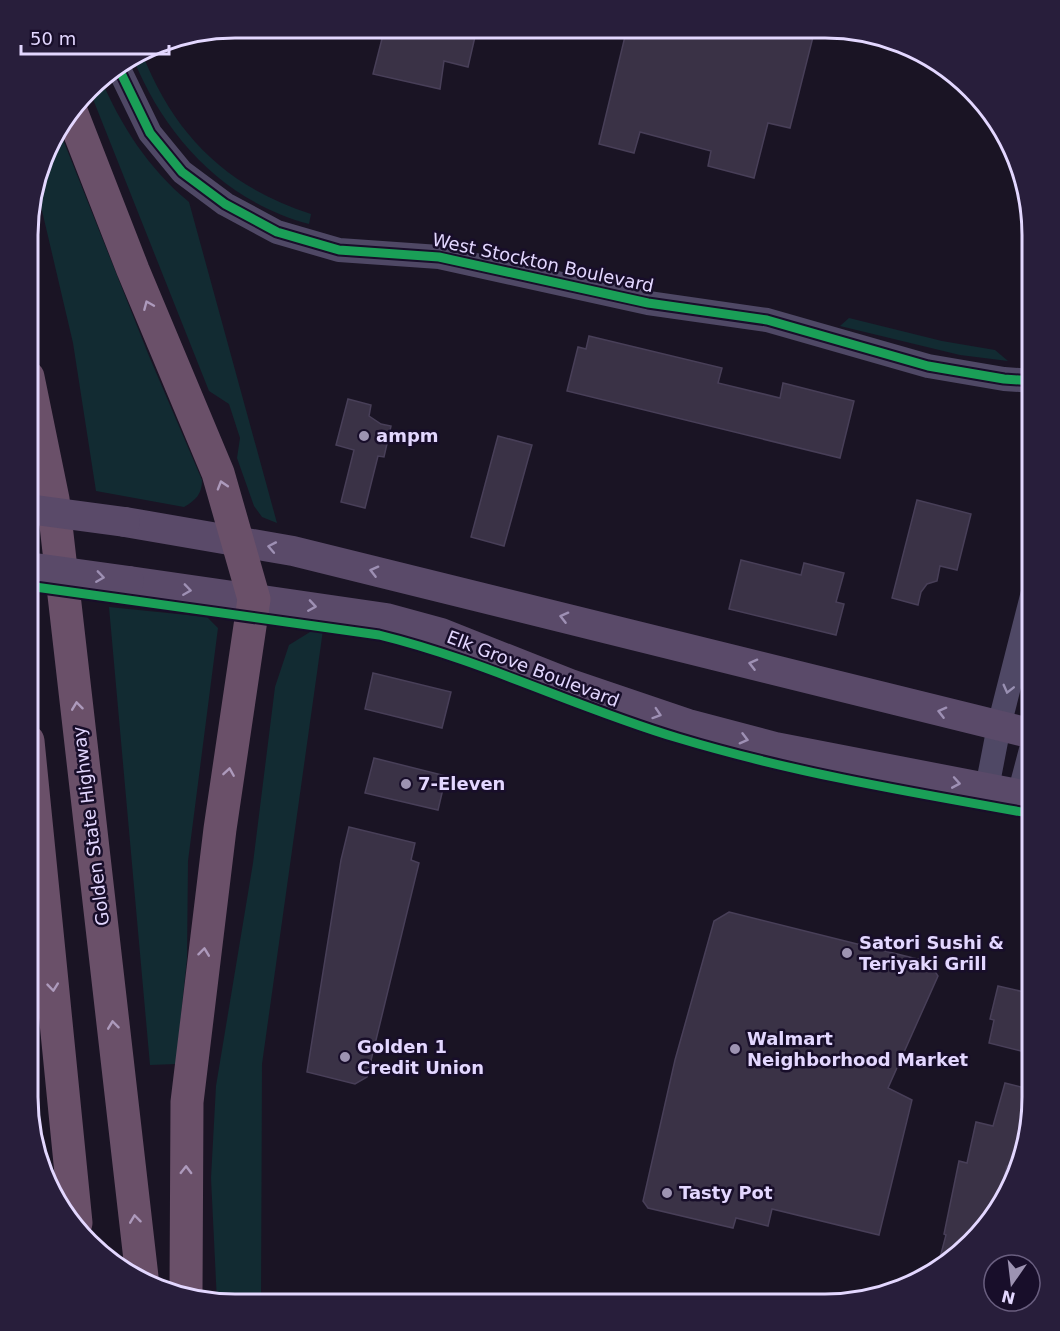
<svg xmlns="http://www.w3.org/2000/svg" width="1060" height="1331" viewBox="0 0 1060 1331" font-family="'DejaVu Sans',sans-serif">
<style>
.green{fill:#122b32}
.building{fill:#3a3246;stroke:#483f58;stroke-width:1.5}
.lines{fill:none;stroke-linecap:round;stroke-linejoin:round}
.minor{stroke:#4f4865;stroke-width:24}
.major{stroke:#5a4a69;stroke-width:30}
.highway{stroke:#6a5069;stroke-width:33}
.major-bridge{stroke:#5a4a69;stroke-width:30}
.cycleway-casing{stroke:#180e2a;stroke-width:13}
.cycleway{stroke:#1a9f57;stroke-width:9}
.oneway{stroke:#ad9abc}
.oneway2{stroke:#9e90b4}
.oneway3{stroke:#9990b2}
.poi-dot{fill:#9d93b2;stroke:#180e2a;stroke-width:2}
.labels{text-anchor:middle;stroke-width:5;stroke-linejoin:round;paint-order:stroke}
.street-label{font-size:18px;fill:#e3d7ff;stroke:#180e2a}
.poi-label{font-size:18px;font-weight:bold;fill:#e3d7ff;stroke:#180e2a;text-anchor:start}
.rim{fill:none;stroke:#e3d7ff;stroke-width:3}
</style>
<rect width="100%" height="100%" fill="#1a1424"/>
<path class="green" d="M142,53c32,82 85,134 169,161l-2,10c-85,-23 -144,-87 -176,-166z
M100,77c21,49 48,91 89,125l88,321 -15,-6 -8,-11 -17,-48 3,-20 -11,-34 -20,-13 -120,-302z
M58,127l91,229 53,124c0,14 -6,20 -18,27l-88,-16 -23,-148 -37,-158z
M849,318l93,23 53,9 13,11 -48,-6 -120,-29z
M109,607l98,10 11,11 -30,233 -1,97 -11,106 -26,1z
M323,630l-61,434 -1,240h-40l-4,-2 -6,-124 5,-92 37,-223 22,-176 14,-42 21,-13z"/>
<path class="building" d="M385,27l92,1 -9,39 -24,-6 -4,28 -67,-15z
M627,28l188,1 -25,99 -22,-5 -14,55 -46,-12 3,-15 -71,-19 -6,21 -35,-9z
M589,336l133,32 -4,15 62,15 3,-15 71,18 -14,57 -273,-67 11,-44 8,2z
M348,399l23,6 -2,11 12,8 10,2 -7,31 -6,-1 -13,52 -24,-6 13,-52 -18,-5z
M498,436l34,9 -28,101 -33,-9z
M917,500l54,14 -14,56 -17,-4 -3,15 -10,3 -6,8 -3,13 -26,-7z
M741,560l60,15 3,-12 40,10 -8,29 8,2 -8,31 -107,-26z
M373,673l78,19 -9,36 -77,-19z
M374,758l72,18 -8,34 -73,-17z
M349,827l66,16 -4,17 8,3 -52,214 -12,7 -48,-12 34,-212z
M729,912l200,50 9,14 -50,112 24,12 -33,135 -107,-26 -4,17 -32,-8 -3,10 -85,-20 -5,-7 32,-141 39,-139z
M998,986l35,8v60l-44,-11 5,-23 -4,-1z
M1005,1083l28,7v20l-5,14 -6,-1 -10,45 -5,-2 -13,49 -57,54 9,-34 -2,-1 15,-73 8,2 9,-41 17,4z"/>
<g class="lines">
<path class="minor" d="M118,67l32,66 32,39 43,32 52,28 62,18 100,7 209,46 119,17 161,46 76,13 29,2
M987,788l12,-62 34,-134
M1019,795l14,-53"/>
<path class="major" d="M125,522l168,29 740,183
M129,581l257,37 55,15 129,51 118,40 87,23 258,50"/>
<path class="highway" d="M71,111l62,159 85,203 36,126 -34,230 -33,273 -1,190
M28,377l25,122 89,778
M28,741l48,482"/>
<path class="major-bridge" d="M28,509l97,13
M28,567l101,14"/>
<defs>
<path id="cycleway" d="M118,67l32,66 32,39 43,32 52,28 62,18 100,7 209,46 119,17 161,46 76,13 29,2
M28,586l351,49c103,25 198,73 299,103 116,35 236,55 355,76"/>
</defs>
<use href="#cycleway" class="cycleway-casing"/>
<use href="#cycleway" class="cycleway"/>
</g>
<defs><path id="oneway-chevron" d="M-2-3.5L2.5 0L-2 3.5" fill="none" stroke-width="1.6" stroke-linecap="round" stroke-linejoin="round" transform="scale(1.5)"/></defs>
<g class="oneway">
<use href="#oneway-chevron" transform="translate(148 305) rotate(-113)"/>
<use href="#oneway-chevron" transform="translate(222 485) rotate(-107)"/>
<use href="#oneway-chevron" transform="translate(77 706) rotate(-97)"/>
<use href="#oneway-chevron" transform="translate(229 772) rotate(-81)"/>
<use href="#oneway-chevron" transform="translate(204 952) rotate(-83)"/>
<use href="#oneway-chevron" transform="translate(53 987) rotate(84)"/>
<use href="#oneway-chevron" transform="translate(113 1025) rotate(-97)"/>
<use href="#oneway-chevron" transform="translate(186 1170) rotate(-89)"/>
<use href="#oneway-chevron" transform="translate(135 1219) rotate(-97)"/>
</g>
<g class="oneway2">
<use href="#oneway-chevron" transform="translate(272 547) rotate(-169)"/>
<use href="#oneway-chevron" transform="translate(374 571) rotate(-166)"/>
<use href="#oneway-chevron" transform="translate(100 577) rotate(8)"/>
<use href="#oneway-chevron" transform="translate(187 590) rotate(8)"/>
<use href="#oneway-chevron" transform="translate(312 606) rotate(9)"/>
<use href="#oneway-chevron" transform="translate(564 617) rotate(-166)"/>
<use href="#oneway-chevron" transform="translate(753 664) rotate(-166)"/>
<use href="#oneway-chevron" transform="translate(942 712) rotate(-166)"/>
<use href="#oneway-chevron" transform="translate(657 714) rotate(18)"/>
<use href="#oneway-chevron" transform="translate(744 739) rotate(15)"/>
<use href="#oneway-chevron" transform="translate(956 783) rotate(10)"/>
</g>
<use class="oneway3" href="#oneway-chevron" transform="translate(1008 689) rotate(104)"/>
<g class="poi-dot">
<circle cx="364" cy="436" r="6"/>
<circle cx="406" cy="784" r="6"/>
<circle cx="847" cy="953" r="6"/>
<circle cx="735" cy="1049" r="6"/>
<circle cx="345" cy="1057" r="6"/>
<circle cx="667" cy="1193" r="6"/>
</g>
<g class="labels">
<g class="street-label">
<text transform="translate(543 263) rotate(12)" y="6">West Stockton Boulevard</text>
<text transform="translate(533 669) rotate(21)" y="6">Elk Grove Boulevard</text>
<text transform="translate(91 826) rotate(-97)" y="6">Golden State Highway</text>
</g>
<g class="poi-label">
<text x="376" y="442">ampm</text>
<text x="418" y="790">7-Eleven</text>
<text x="859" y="949">Satori Sushi &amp;<tspan x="859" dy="21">Teriyaki Grill</tspan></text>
<text x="747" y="1045">Walmart<tspan x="747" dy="21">Neighborhood Market</tspan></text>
<text x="357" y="1053">Golden 1<tspan x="357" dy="21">Credit Union</tspan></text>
<text x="679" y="1199">Tasty Pot</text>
</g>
</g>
<path d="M0 0H1060V1331H0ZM235 38H825A197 197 0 0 1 1022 235V1097A197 197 0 0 1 825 1294H235A197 197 0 0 1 38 1097V235A197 197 0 0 1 235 38Z" fill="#281e3b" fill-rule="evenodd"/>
<path class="rim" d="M235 38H825A197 197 0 0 1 1022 235V1097A197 197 0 0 1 825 1294H235A197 197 0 0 1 38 1097V235A197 197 0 0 1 235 38Z"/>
<g transform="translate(1012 1283) rotate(194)"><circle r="28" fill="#180e2a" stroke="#695e7f" stroke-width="1.5"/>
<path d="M0-4.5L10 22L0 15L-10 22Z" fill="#9d93b2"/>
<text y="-9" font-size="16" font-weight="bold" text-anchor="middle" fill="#e3d7ff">N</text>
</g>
<path d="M21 45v9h148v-9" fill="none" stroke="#e3d7ff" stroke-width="3"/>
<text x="30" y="45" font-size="18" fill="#e3d7ff" stroke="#180e2a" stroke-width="4.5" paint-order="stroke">50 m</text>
</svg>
